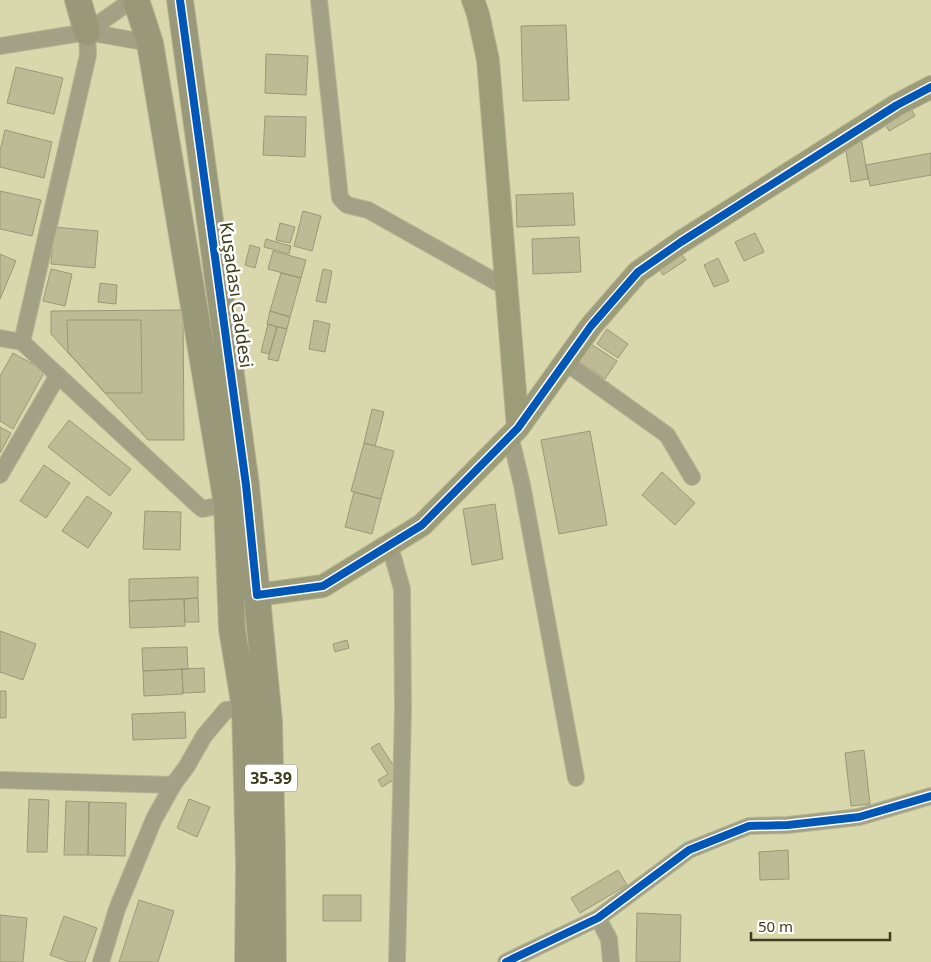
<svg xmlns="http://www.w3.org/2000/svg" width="931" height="962" viewBox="0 0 931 962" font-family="'Noto Sans',sans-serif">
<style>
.building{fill:#bdbb95;stroke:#9a9976}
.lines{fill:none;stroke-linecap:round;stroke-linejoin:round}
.street-casing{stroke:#b7b692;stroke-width:18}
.secondary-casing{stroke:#b7b692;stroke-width:24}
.primary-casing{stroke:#b7b692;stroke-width:28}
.street{stroke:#a2a185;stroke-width:16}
.secondary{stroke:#9d9c79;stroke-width:22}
.primary{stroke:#99997a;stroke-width:26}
.cycleway-casing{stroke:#fff;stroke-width:11}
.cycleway{stroke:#0057b8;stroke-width:8}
.labels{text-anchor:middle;stroke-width:5;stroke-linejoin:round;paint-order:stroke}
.shield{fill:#fff;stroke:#777660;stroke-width:1}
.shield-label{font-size:16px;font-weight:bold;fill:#3d3c1c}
.street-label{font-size:18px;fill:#3d3c1c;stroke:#fff}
</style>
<rect width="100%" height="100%" fill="#d9d8ac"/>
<path class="building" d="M566,25l3,75 -46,1 -2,-75z
M266,54l42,2 -2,39 -41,-2z
M16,67l47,11 -9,36 -47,-11z
M910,107l5,9 -26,15 -5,-9z
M265,116l41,1 -1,40 -42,-2z
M5,130l47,12 -8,36 -44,-11v-16z
M862,142l6,37 -17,3 -6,-37z
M931,153v22l-61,11 -4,-21z
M0,191l41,9 -9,36 -32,-7z
M573,193l2,32 -58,2 -1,-32z
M303,211l18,5 -9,35 -18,-5z
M280,223l15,4 -5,16 -14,-3z
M54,227l44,4 -3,37 -44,-4z
M755,233l9,19 -20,9 -9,-19z
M579,237l2,35 -48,2 -1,-35z
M266,239l25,7 -2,8 -25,-7z
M250,245l10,3 -5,20 -10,-3z
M273,251l33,9 -5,18 -33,-9z
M679,251l7,9 -23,15 -6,-10z
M0,254l16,7 -16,38z
M718,258l11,23 -15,6 -10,-22z
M51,269l21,5 -7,32 -22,-5z
M323,269l9,2 -6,32 -10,-2z
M281,273l20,5 -11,39 -20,-6z
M100,283l17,2 -1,19 -18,-2z
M183,310l1,130h-36l-97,-106v-23z
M270,311l20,6 -3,12 -20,-5z
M67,320h74l1,73h-37l-37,-41z
M314,320l16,4 -5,28 -16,-3z
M268,324l9,3 -8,27 -8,-2z
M277,327l10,2 -9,32 -10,-2z
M607,329l21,15 -10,14 -21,-14z
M591,344l26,17 -12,18 -26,-17z
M13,353l32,18 -32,58 -13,-8v-45z
M372,409l12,3 -9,34 -11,-3z
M69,420l62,49 -21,27 -62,-49z
M0,427l11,6 -11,20z
M590,431l17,94 -48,9 -18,-94z
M364,443l30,8 -13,48 -30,-8z
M44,465l26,18 -24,35 -26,-17z
M662,472l33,31 -20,22 -33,-30z
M354,492l27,7 -9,35 -27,-7z
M87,496l25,17 -24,35 -26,-17z
M495,504l8,55 -31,6 -9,-56z
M145,511l36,1 -1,38 -37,-1z
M198,577v21l-69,3v-22z
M198,598l1,24h-14l-1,-23z
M184,599l1,27 -55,2 -1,-27z
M0,631l36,13 -13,36 -23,-8z
M347,640l2,8 -14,4 -2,-8z
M187,647l1,22 -45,2 -1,-23z
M204,668l1,24 -22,1 -1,-24z
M182,669l1,25 -39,2 -1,-25z
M0,691h6v27h-6z
M185,712l1,26 -53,2 -1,-26z
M379,743l21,33 -18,11 -4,-7 10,-6 -17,-26z
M864,750l6,54 -19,2 -6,-53z
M29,799l20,1 -2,52h-20z
M189,799l21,8 -13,30 -20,-9z
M66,801l23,1 -1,53h-24z
M89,802l37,1 -1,53 -37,-1z
M788,850l1,29 -29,1 -1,-28z
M618,870l9,15 -47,28 -9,-15z
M323,895h38v26h-38z
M139,900l35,11 -16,51h-39z
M637,913l44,2 -1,47h-44z
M0,915l27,3 -4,44h-23z
M64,916l33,12 -12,34h-16l-19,-7z"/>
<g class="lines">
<defs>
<path id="street" d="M319,0l21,198 7,7 21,5 139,78
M87,32l45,-32
M0,46l87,-14 63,11
M0,338l22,4 66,-287 -1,-23
M22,342l180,167 25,-5
M565,362l102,73 25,42
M510,435l12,50 54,293
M0,475l58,-100
M385,547l8,10 9,32 1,121 -6,252
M0,780l173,5
M598,918l11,21 2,23
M101,962l16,-53 37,-90 19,-34 14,-19 17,-30 22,-26 19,-2
M506,962l92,-44 91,-68 60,-24 39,-1 71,-8 72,-21"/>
<path id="secondary" d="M473,0l5,14 10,46 30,368
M257,595l66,-9 99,-61 96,-97 73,-102 47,-54 43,-30 216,-137 34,-18"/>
<path id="primary" d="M78,0l9,32
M136,0l14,43 77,461 5,125 13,79 4,156 -1,98
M180,0l66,485 23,236 3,127 1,114"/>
</defs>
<use href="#street" class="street-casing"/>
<use href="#secondary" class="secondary-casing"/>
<use href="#primary" class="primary-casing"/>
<use href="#street" class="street"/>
<use href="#secondary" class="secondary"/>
<use href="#primary" class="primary"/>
<defs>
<path id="cycleway" d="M180,0l66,485 11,110 66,-9 99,-61 96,-97 73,-102 47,-54 43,-30 216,-137 34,-18
M506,962l92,-44 91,-68 60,-24 39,-1 71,-8 72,-21"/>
</defs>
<use href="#cycleway" class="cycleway-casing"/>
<use href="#cycleway" class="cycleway"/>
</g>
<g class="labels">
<rect class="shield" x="245" y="764.5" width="52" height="27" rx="4"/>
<g class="shield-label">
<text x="271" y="784">35-39</text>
</g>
<g class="street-label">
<text transform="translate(236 295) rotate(82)" y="6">Kuşadası Caddesi</text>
</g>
</g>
<path d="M751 932v8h139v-8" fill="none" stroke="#3d3c1c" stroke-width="2.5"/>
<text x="758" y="932" font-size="15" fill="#3d3c1c" stroke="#ffffff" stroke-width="4" paint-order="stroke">50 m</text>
</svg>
